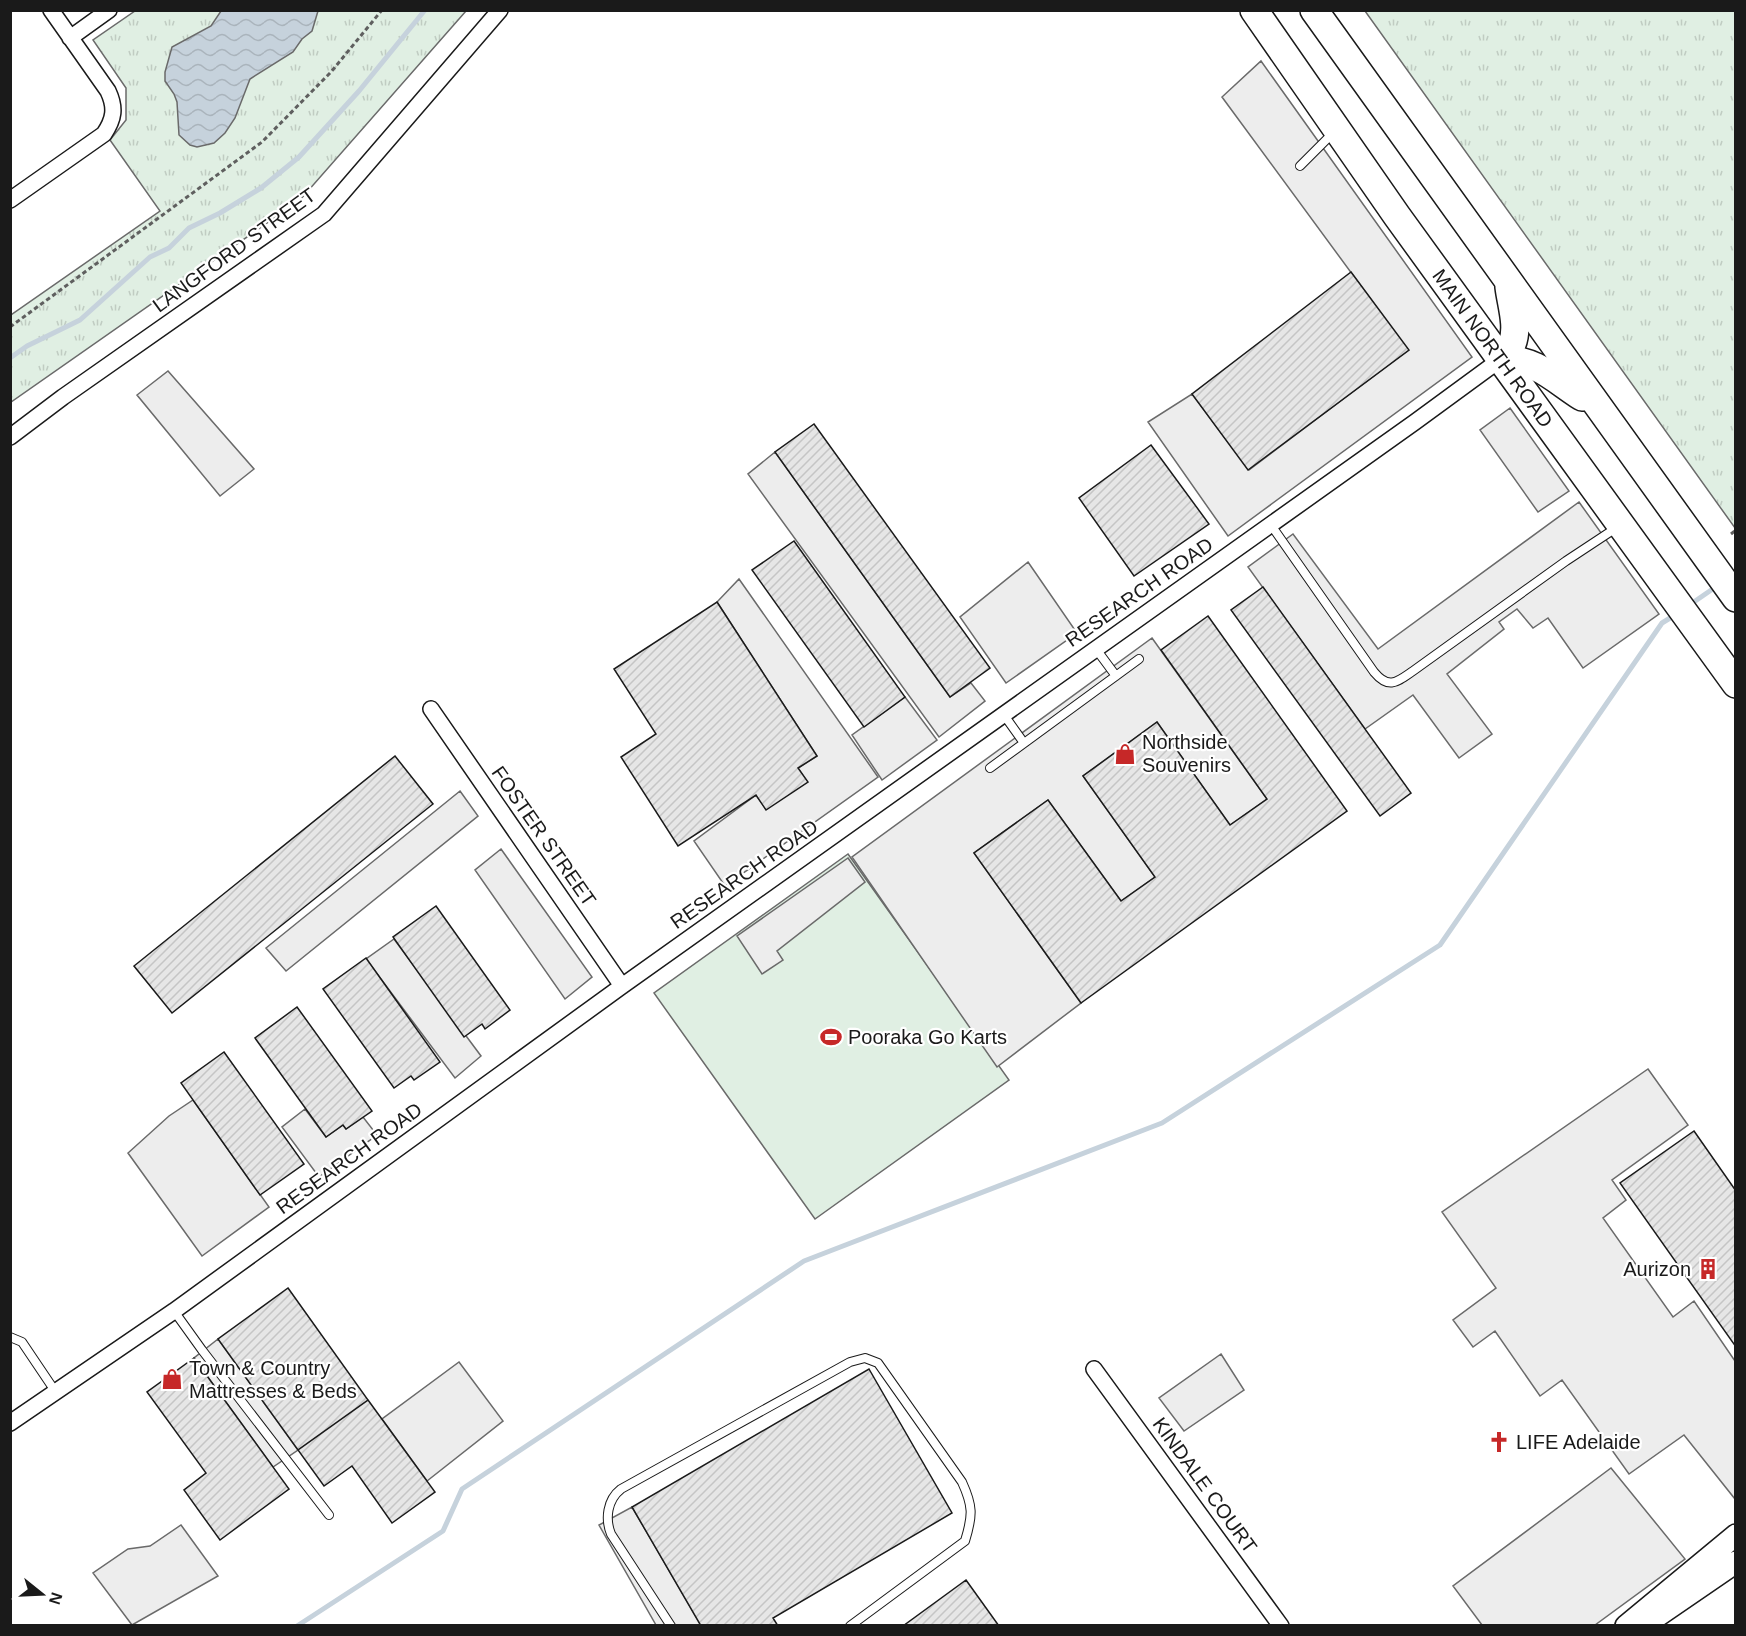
<svg xmlns="http://www.w3.org/2000/svg" width="1746" height="1636" viewBox="0 0 1746 1636" font-family="Helvetica,sans-serif">
<style>
.grass{fill:url(#grass-tufts);stroke:#6a6a6a;stroke-width:1.5}
.pitch{fill:#e0efe3;stroke:#6a6a6a;stroke-width:1.5}
.parking{fill:#ededed;stroke:#6a6a6a;stroke-width:1.5}
.water{fill:url(#water-waves);stroke:#6a6a6a;stroke-width:1.5}
.lines{fill:none;stroke-linecap:round;stroke-linejoin:round}
.stream{stroke:#c6d2dc;stroke-width:5}
.building{fill:url(#building-hatch);stroke:#1a1a1a;stroke-width:1.5}
.lane-casing{stroke:#1a1a1a;stroke-width:10}
.street-casing{stroke:#1a1a1a;stroke-width:18}
.secondary-casing{stroke:#1a1a1a;stroke-width:24}
.highway-casing{stroke:#1a1a1a;stroke-width:30}
.path{stroke:#5f5f5f;stroke-width:3;stroke-dasharray:4.5 3;stroke-linecap:butt}
.lane{stroke:#fff;stroke-width:8}
.street{stroke:#fff;stroke-width:15}
.secondary{stroke:#fff;stroke-width:21}
.highway{stroke:#fff;stroke-width:27}
.labels{text-anchor:middle;stroke-width:4.5;stroke-linejoin:round;paint-order:stroke}
.street-label{font-size:20px;fill:#1a1a1a;stroke:#fff}
.poi-label{font-size:20px;fill:#1a1a1a;stroke:#fff;text-anchor:start}
</style>
<defs>
<pattern id="grass-tufts" width="24" height="20" patternUnits="userSpaceOnUse" patternTransform="scale(1.5)"><rect width="24" height="20" fill="#e0efe3"/><path d="M3 7l-1-3M5 7V3M7 7l1-3M15 17l-1-3M17 17v-4M19 17l1-3" fill="none" stroke="#c0ccc2"/></pattern>
<pattern id="water-waves" width="16" height="10" patternUnits="userSpaceOnUse" patternTransform="scale(1.5)"><rect width="16" height="10" fill="#c6d2dc"/><path d="M0 5q4-4 8 0t8 0" fill="none" stroke="#aab4bc"/></pattern>
<pattern id="building-hatch" width="6" height="6" patternUnits="userSpaceOnUse" patternTransform="scale(1.5)"><rect width="6" height="6" fill="#e6e6e6"/><path d="M-1 1l2-2M0 6l6-6M5 7l2-2" fill="none" stroke="#c5c5c5"/></pattern>
</defs>
<rect width="100%" height="100%" fill="#fff"/>
<path class="grass" d="M135,11h331l-166,189 -289,202v-87l149,-104 -50,-71 16,-20v-32l-33,-48z
M1365,11h370v517z"/>
<path class="pitch" d="M848,854l161,226 -194,139 -161,-226z"/>
<path class="parking" d="M1261,61l211,296 -244,179 -80,-114 44,-28 57,76 159,-120 -186,-253z
M168,371l86,98 -34,27 -83,-101z
M1510,408l59,83 -31,21 -58,-82z
M775,452l175,245 21,-14 14,18 -46,36 -191,-263z
M1579,502l80,112 -76,54 -35,-50 -15,10 -16,-19 -18,13 5,7 -57,45 45,60 -33,24 -46,-63 -48,34 -117,-162 45,-33 85,115z
M1028,562l49,71 -71,50 -46,-66z
M739,579l139,198 -153,109 -31,-45 62,-46 10,14 41,-27 -9,-14 19,-12 -100,-154z
M1152,638l115,161 -37,26 -73,-103 -74,54 72,101 -34,24 -73,-101 -74,53 107,150 -84,64 -145,-210z
M905,697l32,43 -55,40 -30,-45z
M460,791l18,25 -192,155 -20,-23z
M501,849l91,128 -27,22 -90,-129z
M848,858l17,24 -88,69 6,9 -21,14 -25,-38z
M394,939l87,117 -26,22 -89,-119z
M1648,1069l40,56 -76,55 14,20 -23,18 70,99 21,-16 41,60v138l-51,-64 -55,39 -67,-94 -22,16 -45,-65 -22,16 -20,-27 43,-32 -54,-76z
M193,1100l76,107 -67,49 -74,-103 41,-37z
M305,1109l21,28 17,-12 3,4 17,-12 14,18 -58,42 -37,-50z
M218,1339l80,111 -25,17 -79,-109z
M1221,1354l23,36 -60,41 -25,-33z
M459,1362l44,59 -76,60 -45,-62z
M1611,1468l74,91 -90,66h-113l-29,-39z
M632,1507l69,118h-45l-57,-100z
M181,1525l37,51 -86,49 -39,-52 35,-24 22,-3z"/>
<path class="water" d="M221,11h97l-6,20 -10,8 -9,13 -43,27 -15,39 -10,15 -11,10 -17,4 -7,-2 -11,-10 -2,-33 -3,-8 -9,-13v-9l7,-25 39,-21z"/>
<g class="lines">
<path class="stream" d="M10,358l17,-12 53,-26 70,-63 19,-9 20,-20 31,-15 41,-25 38,-31 60,-66 66,-81
M1688,606l29,-20
M297,1626l146,-95 19,-42 342,-228 358,-138 278,-178 222,-322 13,-8"/>
</g>
<path class="building" d="M1351,272l58,78 -161,120 -56,-76z
M814,424l176,244 -40,29 -175,-245z
M1151,445l58,79 -75,52 -55,-78z
M794,541l111,156 -41,30 -112,-157z
M1263,587l148,206 -31,23 -149,-206z
M717,602l100,154 -19,12 10,14 -42,28 -10,-15 -78,51 -57,-89 35,-23 -42,-65z
M1208,616l139,195 -266,192 -107,-150 74,-53 73,101 34,-24 -72,-101 74,-54 73,103 37,-26 -106,-149z
M395,756l38,48 -261,209 -38,-47z
M436,906l74,104 -25,19 -3,-5 -18,13 -71,-100z
M366,958l74,104 -26,18 -3,-4 -17,12 -71,-99z
M297,1007l75,104 -26,18 -3,-4 -17,12 -71,-99z
M224,1052l80,112 -44,31 -79,-112z
M1694,1131l42,60v156l-116,-164z
M288,1288l80,112 -70,50 -80,-111z
M194,1358l95,131 -69,51 -36,-50 22,-17 -59,-81z
M869,1369l83,144 -179,105 5,8h-77l-69,-119z
M368,1400l67,92 -43,31 -40,-57 -28,20 -26,-36z
M966,1580l33,46h-96z"/>
<g class="lines">
<defs>
<path id="lane" d="M1300,166l33,-33
M1271,525l103,147c15,18 23,10 39,-1l153,-110 50,-33
M1096,649l20,27
M1004,715l20,28
M990,768l149,-109
M174,1311l28,39 127,165
M10,1337l12,5 33,49
M671,1626l-60,-92c-6,-15 -4,-34 10,-45l229,-127 15,-4 13,5 84,119c11,24 11,33 3,59l-115,85"/>
<path id="street" d="M70,38l39,-28
M10,200l94,-66c10,-15 12,-26 4,-43l-57,-81
M10,437l53,-40 261,-183 176,-204
M431,709l191,277
M1094,1369l187,257
M10,1423l164,-112 448,-325 793,-564 86,-63"/>
<path id="secondary" d="M1647,1623l89,-61
M1626,1626l110,-91"/>
<g id="highway">
<path id="s1" d="M1254,10l143,206 339,468"/>
<path d="M1314,10l422,588"/>
<path d="M1501,359c35,0 53,20 81,38"/>
<path d="M1501,359c3,-5 9,-10 11,-15 7,-17 -1,-40 -3,-57"/>
</g>
</defs>
<use href="#lane" class="lane-casing"/>
<use href="#street" class="street-casing"/>
<use href="#secondary" class="secondary-casing"/>
<use href="#highway" class="highway-casing"/>
<path class="path" d="M10,327l252,-185 69,-70 51,-62
M1731,534l5,-4"/>
<use href="#lane" class="lane"/>
<use href="#street" class="street"/>
<use href="#secondary" class="secondary"/>
<use href="#highway" class="highway"/>
</g>
<defs>
<symbol id="shop-bare" viewBox="-9 -9 18 18"><path d="M-5-2.5h2.3a2.7 3.5 0 0 1 5.4 0H5L5.5 6h-11ZM-1.5-2.5h3a1.5 2.3 0 0 0-3 0Z" fill="#c62828" stroke="#fff" stroke-width="2.5" paint-order="stroke"/></symbol>
<symbol id="stadium-bare" viewBox="-9 -9 18 18"><path d="M0-5a6.5 5 0 1 0 0 10a6.5 5 0 1 0 0-10ZM-3.5-1.8h7v3.6h-7Z" fill="#c62828" stroke="#fff" stroke-width="2.5" paint-order="stroke"/></symbol>
<symbol id="building-bare" viewBox="-9 -9 18 18"><path d="M-4-6H4V6H1V3H-1V6H-4ZM-2.5-4.3h1.7v1.8h-1.7ZM.8-4.3h1.7v1.8H.8ZM-2.5-1h1.7V.8h-1.7ZM.8-1h1.7V.8H.8Z" fill="#c62828" stroke="#fff" stroke-width="2.5" paint-order="stroke"/></symbol>
<symbol id="church-bare" viewBox="-9 -9 18 18"><path d="M-1.2-6h2.4v3.5h3.3v2.4h-3.3V6h-2.4V-.1h-3.3v-2.4h3.3Z" fill="#c62828" stroke="#fff" stroke-width="2.5" paint-order="stroke"/></symbol>
</defs>
<g fill-rule="evenodd">
<use href="#shop-bare" x="1110" y="739" width="30" height="30"/>
<use href="#stadium-bare" x="816" y="1022" width="30" height="30"/>
<use href="#building-bare" x="1693" y="1254" width="30" height="30"/>
<use href="#shop-bare" x="157" y="1364" width="30" height="30"/>
<use href="#church-bare" x="1484" y="1427" width="30" height="30"/>
</g>
<g class="labels">
<g class="street-label">
<text transform="translate(234 250) rotate(-36)" y="7">LANGFORD STREET</text>
<text dy="7" stroke="none"><textPath href="#s1" startOffset="414">MAIN NORTH ROAD</textPath></text>
<text transform="translate(1139 592) rotate(-35)" y="7">RESEARCH ROAD</text>
<text transform="translate(544 836) rotate(55)" y="7">FOSTER STREET</text>
<text transform="translate(744 874) rotate(-35)" y="7">RESEARCH ROAD</text>
<text transform="translate(349 1158) rotate(-36)" y="7">RESEARCH ROAD</text>
<text transform="translate(1205 1485) rotate(54)" y="7">KINDALE COURT</text>
</g>
<g class="poi-label">
<text x="1142" y="749">Northside<tspan x="1142" dy="23">Souvenirs</tspan></text>
<text x="848" y="1044">Pooraka Go Karts</text>
<text x="1691" y="1276" text-anchor="end">Aurizon</text>
<text x="189" y="1375">Town &amp; Country<tspan x="189" dy="23">Mattresses &amp; Beds</tspan></text>
<text x="1516" y="1449">LIFE Adelaide</text>
</g>
</g>
<rect width="1746" height="1636" fill="none" stroke="#1a1a1a" stroke-width="24"/>
<g transform="translate(42 1594) rotate(108)" stroke="#ffffff" stroke-width="4.5" paint-order="stroke">
<path d="M0-4.5L10 22L0 15L-10 22Z" fill="#1a1a1a"/>
<text y="-9" font-size="16" font-weight="bold" text-anchor="middle" fill="#1a1a1a">N</text>
</g>
</svg>
